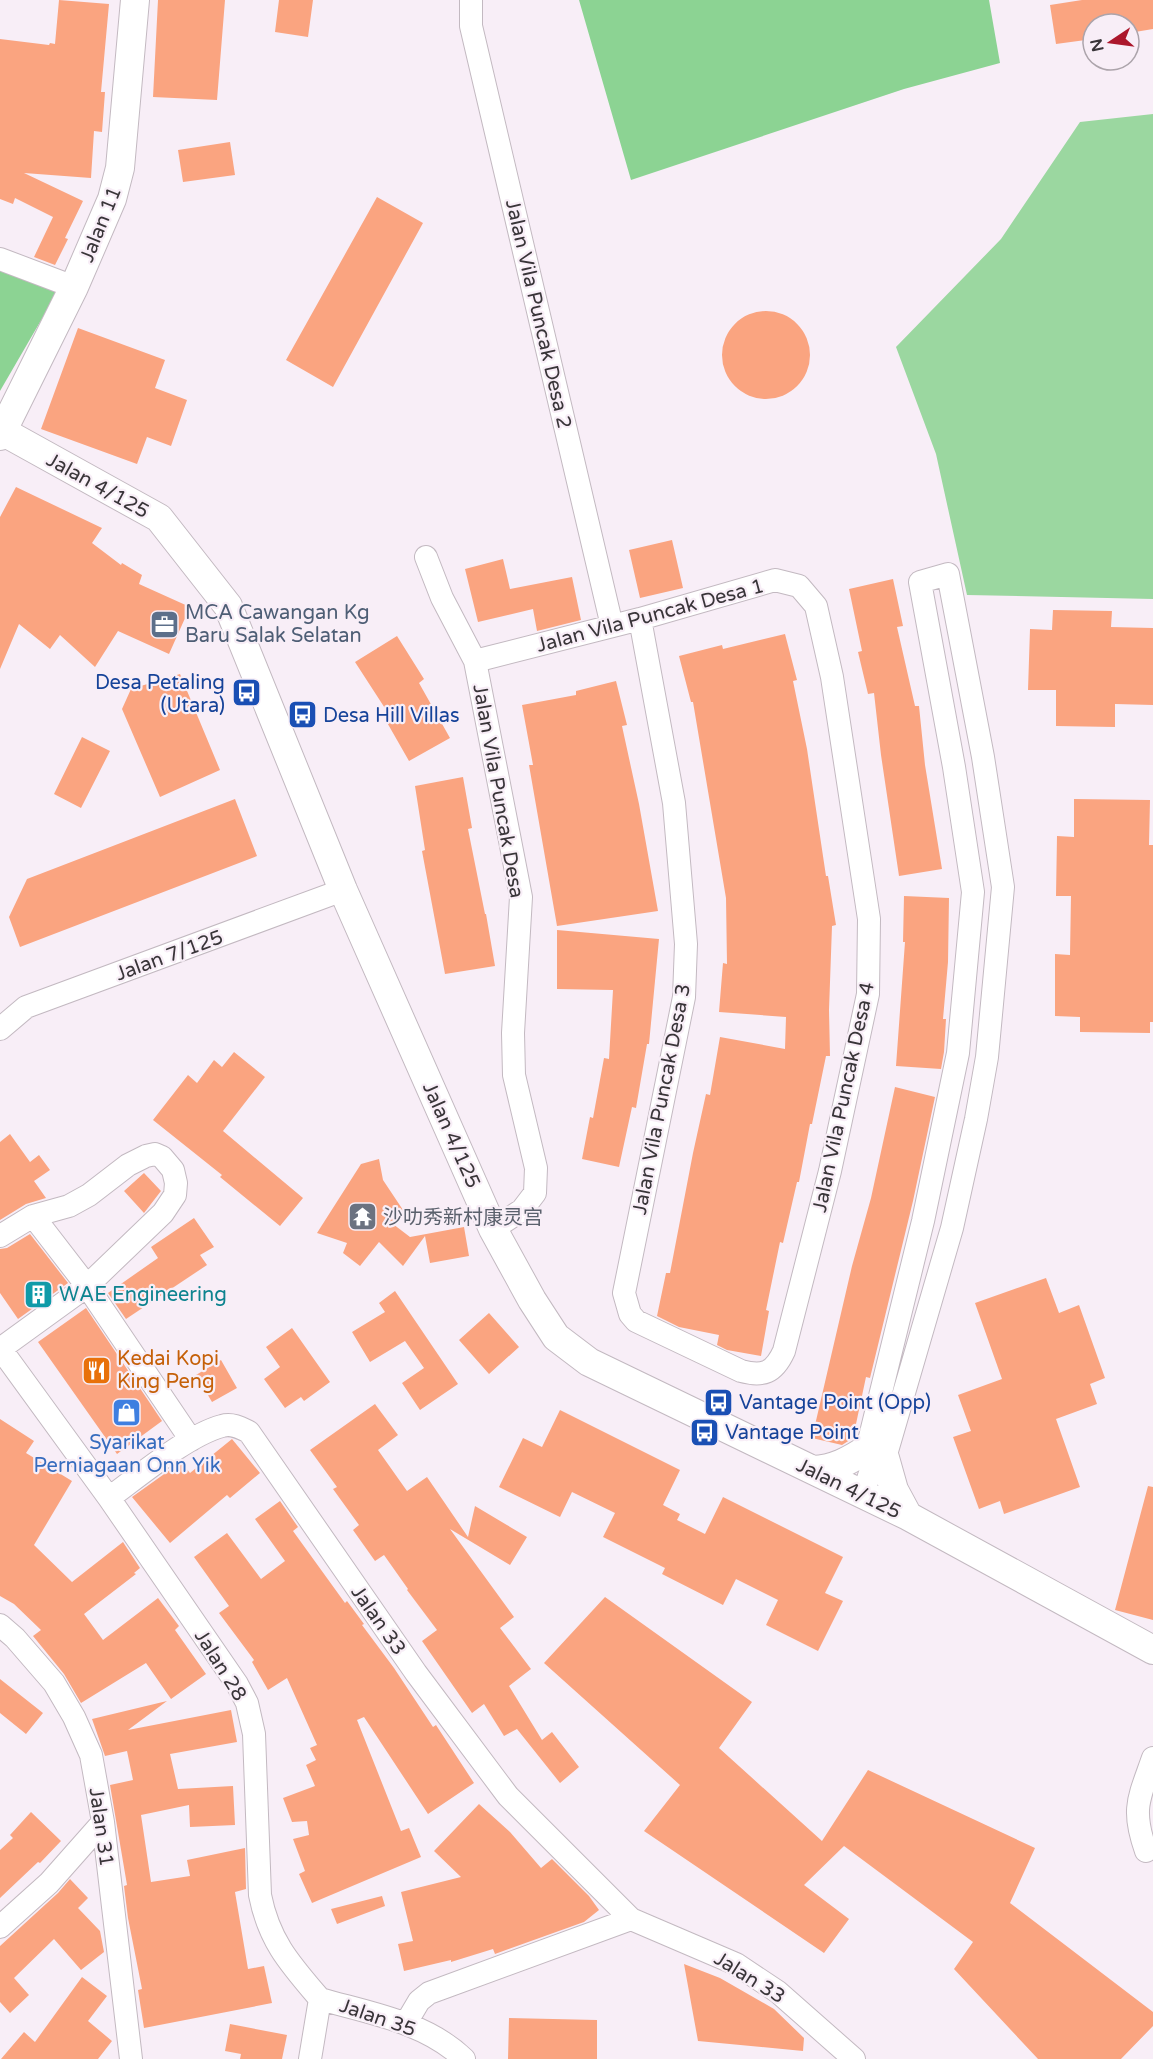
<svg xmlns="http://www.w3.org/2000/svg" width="1153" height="2059" viewBox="0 0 1153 2059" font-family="'Varela Round','Noto Sans SC',sans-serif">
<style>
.green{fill:#9bd7a0}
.forest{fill:#8cd393}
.building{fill:#faa480}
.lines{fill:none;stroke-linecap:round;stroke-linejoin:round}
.minor-casing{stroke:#c3b9c1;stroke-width:24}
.tertiary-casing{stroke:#c3b9c1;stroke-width:30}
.minor{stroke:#fff;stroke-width:22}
.tertiary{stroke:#fff;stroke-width:28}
.labels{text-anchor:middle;stroke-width:4.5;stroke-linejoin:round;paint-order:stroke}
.street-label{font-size:20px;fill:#393539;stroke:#f8eef7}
.service-label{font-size:20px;fill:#4e5e75;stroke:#f8eef7;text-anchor:start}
.transit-label{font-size:20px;fill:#164399;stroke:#f8eef7;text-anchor:start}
.worship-label{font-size:20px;fill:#5b616d;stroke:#f8eef7;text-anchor:start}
.culture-label{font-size:20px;fill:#0d838f;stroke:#f8eef7;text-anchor:start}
.food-label{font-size:20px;fill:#c56008;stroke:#f8eef7;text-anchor:start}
.shop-label{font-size:20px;fill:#366cbe;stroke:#f8eef7}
</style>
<rect width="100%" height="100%" fill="#f8eef7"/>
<path class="green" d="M1153,114v485l-186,-4 -31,-141 -40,-107 105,-108 79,-117z"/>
<path class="forest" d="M579,0h410l11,63 -96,26 -273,91z
M0,270l58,21 -58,100z"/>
<path class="building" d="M59,0l50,4 -8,88h4l-3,40 -8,-1 -3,47 -67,-5 59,28 -18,37 3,1 -13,26 -21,-8 19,-40 -38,-19 -2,6 -13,-5v-160l49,6 1,-2 5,1z
M158,0h67l-8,100 -64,-3z
M279,0h34l-5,37 -33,-5z
M1082,0h71v29l-24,4v-9h-36v15l-37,5 -6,-39z
M230,142l5,33 -52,7 -5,-32z
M377,197l46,26 -90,164 -47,-27z
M722 355a44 44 0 1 1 88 0a44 44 0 1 1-88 0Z
M78,328l87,32 -10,28 32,12 -16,46 -24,-9 -10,27 -96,-35z
M16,487l86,41 -10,15 29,22 1,-2 20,12 -3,9 51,23 -21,47 -51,-23 -23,36 -35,-32 -10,14 -31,-25 -19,45v-152z
M672,540l11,48 -43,10 -11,-48z
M503,559l7,30 62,-12 9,43 -44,11 -4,-22 -55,13 -13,-53z
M893,579l10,47 -6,1 18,79h4l6,59 17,104 -43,7 -18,-121 -7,-62 -6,1 -10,-42 4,-1 -13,-62z
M1053,610l59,1 -1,16 42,1v77l-38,-1v23l-59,-1v-36h-28l2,-61 22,1z
M785,634l12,46 -4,1 14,68 19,127h2l8,49 -4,1 -3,84 1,46h-4l-14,68h-2l-11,58h-2l-14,61 -3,-1 -14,68 3,1 -8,45 -34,-6 -10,-5 2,-10 -40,-8 -22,-11 9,-43h4l23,-120 13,-59 4,1 10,-58 65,12 1,-32 -67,-5 4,-49 4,1 -1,-66 -33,-196h-2l-12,-46 43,-11 1,4z
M397,636l27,43 -5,4 31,55 -41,23 -24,-42 5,-3 -35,-54z
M180,674l40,96 -60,27 -38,-88 9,-20z
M616,681l11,44 -5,1 17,78 19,107 -101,15 -28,-161h4l-11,-60 54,-10v-4z
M82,737l28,14 -29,57 -27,-14z
M463,777l9,51 -4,1 17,85h1l9,52 -50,8 -23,-123 3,-1 -10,-64z
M235,799l22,57 -237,91 -11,-30 18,-38z
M1074,799l76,1 -1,45h4v177h-3v11l-70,-1v-15l-25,-1v-62l15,1 1,-59h-15l1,-60 17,1z
M904,896l45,2 -1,64 -5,57h3l-2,33 -3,17 -45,-3 9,-124h-2z
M557,930l102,9 -10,105h-2l-11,64 -4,-1 -13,60 -37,-8 8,-42 3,1 11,-60 5,1 4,-69 -56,-1z
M234,1052l31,25 -42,54 80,67 -23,28 -60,-49 2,-2 -69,-55 35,-45 9,8 17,-23 8,7z
M895,1087l40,10 -22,104 -43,177 -4,-1 -13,61 -11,7 -30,-7 40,-172 19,-68z
M10,1134l20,28 9,-7 11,15 -16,11 12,17 -20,6 -26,16v-78z
M379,1159l4,21 20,30 -10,14 17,13 54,-10 5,29 -39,7 -5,-27 -22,30 -24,-24 -19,24 -17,-13 4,-10 -30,-10 44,-69z
M144,1173l17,18 -17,22 -20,-22z
M194,1218l20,29 -14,8 7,10 -81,54 -18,-26 50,-35 -7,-11z
M30,1234l38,49 -50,36 -18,-26v-44l7,-1z
M1046,1278l13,35 20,-8 26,73 -15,6 7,20 -41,15 24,68 -76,27 -4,-13 -21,8 -26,-72 18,-6 -13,-36 44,-16 -27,-76z
M395,1291l63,93 -38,26 -18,-27 22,-15 -19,-27 -35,21 -18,-30 33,-20 -6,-9z
M86,1308l76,113 -45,33 -79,-112z
M489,1313l30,34 -30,27 -30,-34z
M292,1328l38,54 -26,19 -3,-4 -16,11 -21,-29 16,-12 -14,-20z
M221,1360l16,28 -25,14 -16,-27z
M375,1404l23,31 -20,15 29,41 20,-14 41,60 7,-31 52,31 -17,28 -60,-36 64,88 -14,11 31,41 -22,17 33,54 10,-8 27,35 -19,16 -43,-54 -13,7 -20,-32 -12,9 -50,-72 15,-11 -30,-40 1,-1 -24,-34 -9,6 -22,-31 6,-5 -26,-36 4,-2 -27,-37z
M560,1410l120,60 -17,35 17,9 -3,6 28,14 18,-37 120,60 -18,36 18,8 -25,50 -52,-26 12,-25 -42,-21 -13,26 -61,-31 3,-6 -62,-31 12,-24 -43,-21 -12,25 -61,-30 24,-49 19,9z
M0,1419l34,22 -8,12 46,28 -38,64 38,37 51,-40 17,26 -6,5 2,1 -52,40 19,26 55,-42 21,28 -4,4 31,44 -35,25 -25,-36 -65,40 -17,-29 -31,-38 8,-6 -27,-26 -14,-8z
M232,1439l28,34 -30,25 -3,-3 -57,48 -38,-46 49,-35 9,11z
M1148,1486l5,1v133l-38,-10z
M280,1501l18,26 -5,4 52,72 2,-2 17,23 -2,1 32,43 39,59 3,-2 38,58 -46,31 -64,-97 -7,3 44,111 8,-3 12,29 -109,46 -13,-29 6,-3 -12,-32 16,-4 -2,-14 -15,1 -9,-24 32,-12 -9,-21 10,-5 -6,-12 7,-3 -30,-67 -19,12 -16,-28 2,-2 -35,-47 10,-7 -35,-49 33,-24 34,46 24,-18 -30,-42z
M605,1597l147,105 -33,46 103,93 46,-71 167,78 -25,55 143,109v14l-32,33h-83l-84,-90 19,-27 -129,-96 -40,39 45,34 -25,34 -180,-122 36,-46 -136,-122z
M0,1679l43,34 -17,21 -26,-21z
M167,1701l-39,29 103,-20 6,32 -67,12 8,35 55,-3 2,39 -45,2 -1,-22 -48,10 10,67 39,-6 -3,-16 58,-12 1,41 -11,3 13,77 16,-3 8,37 -128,25 -6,-38 4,-1 -14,-71 -4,-32 3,-1 -17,-100 23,-5 -6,-29 -22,5 -13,-37z
M479,1804l31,28 31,36 11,-9 37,37 10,14 -15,12 -89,32 -2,-5 -42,13v-2l-47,11 -6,-27 15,-3 -12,-49 60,-15 -27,-26z
M31,1812l30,29 -21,22 -2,-1 -38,36v-48l13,-12 -3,-3z
M70,1879l18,19 -10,10 22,23 4,21 -23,18 -27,-31 -40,39 15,17 -19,18 -10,-11v-56l58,-53z
M382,1896l3,10 -48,18 -6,-15z
M684,1964l36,14 54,31 30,29 -1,13 -105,-10z
M82,1977l25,19 -19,25 24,20 -14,18h-97l23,-27 11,10z
M509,2018l88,2v39h-89z
M230,2024l57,11 -5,24h-42l1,-5 -16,-3z"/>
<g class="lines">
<defs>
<path id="minor" d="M471,0v26l141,600
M0,259l74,28
M426,557l16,41 33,63 46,236 -8,136 1,42 22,93 -1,25 -13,17 -29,19
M475,661l165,-42 135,-39 24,6 17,20 16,71 37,242 -1,75 -38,177 -46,180c-10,22 -21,26 -43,20l-105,-50 -6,-7 -6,-21 60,-296 2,-53 -12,-141 -34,-184
M0,1029l26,-22 317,-117
M33,1216l54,70 104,154
M0,1236l33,-20 36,-10 20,-11 39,-30 18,-9 9,-2 7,3 11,13 3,13 -1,12 -12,18 -76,73 -87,63
M0,1348l109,150 128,186 10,19 7,31 6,161c9,46 30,69 60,104
M863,1494l9,-27 -5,-18 56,-228 35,-168 15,-161 -19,-125 -34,-185 28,-8 35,183 20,130 -16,170 -11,62 -24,109 -67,230 -13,9
M109,1498c30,-22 79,-63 113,-72 10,-3 19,2 27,6l167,241 92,123 123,123
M0,1625l15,13 39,45 20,34 17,38 12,67 28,237
M1146,1851c-15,-42 -7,-53 7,-93
M0,1927l49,-44 54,-61
M320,1999c49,14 106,23 144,60
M406,2023l13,-22 10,-8 202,-74 105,45 42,28 76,67
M310,2059l10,-60"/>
<path id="tertiary" d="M2,431l157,87 69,88 115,284 150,339 39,71 24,37 33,25 319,154 245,134
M0,436l74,-149 38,-88 8,-31 15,-168
M885,1458l9,32 14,26
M813,1470c21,-1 36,-9 54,-21"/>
</defs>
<use href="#minor" class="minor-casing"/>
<use href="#tertiary" class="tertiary-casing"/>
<use href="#minor" class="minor"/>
<use href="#tertiary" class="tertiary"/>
</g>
<defs>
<symbol id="office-square" viewBox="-11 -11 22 22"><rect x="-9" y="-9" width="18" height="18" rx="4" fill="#5c6f8a" stroke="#f8eef7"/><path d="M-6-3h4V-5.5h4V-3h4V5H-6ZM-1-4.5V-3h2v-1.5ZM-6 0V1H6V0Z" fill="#fff"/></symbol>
<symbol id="bus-square" viewBox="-11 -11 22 22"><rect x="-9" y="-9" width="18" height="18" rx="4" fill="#1a4fb4" stroke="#f8eef7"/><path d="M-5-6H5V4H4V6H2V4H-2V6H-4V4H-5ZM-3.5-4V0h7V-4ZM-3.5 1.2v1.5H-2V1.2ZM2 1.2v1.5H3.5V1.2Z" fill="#fff"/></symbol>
<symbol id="temple-square" viewBox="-11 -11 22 22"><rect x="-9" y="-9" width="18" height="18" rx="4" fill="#6b7280" stroke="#f8eef7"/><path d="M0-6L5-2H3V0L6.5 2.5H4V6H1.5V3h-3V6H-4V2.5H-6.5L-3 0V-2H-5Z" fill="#fff"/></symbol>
<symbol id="building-square" viewBox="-11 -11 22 22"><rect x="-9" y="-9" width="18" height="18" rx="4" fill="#0f9aa8" stroke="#f8eef7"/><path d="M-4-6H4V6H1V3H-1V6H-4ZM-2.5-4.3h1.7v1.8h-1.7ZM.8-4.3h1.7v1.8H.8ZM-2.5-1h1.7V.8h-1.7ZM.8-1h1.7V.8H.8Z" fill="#fff"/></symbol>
<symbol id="restaurant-square" viewBox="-11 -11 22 22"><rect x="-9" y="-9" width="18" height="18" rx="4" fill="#e8710a" stroke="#f8eef7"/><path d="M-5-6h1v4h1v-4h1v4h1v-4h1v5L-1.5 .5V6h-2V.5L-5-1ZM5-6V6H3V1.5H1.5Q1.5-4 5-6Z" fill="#fff"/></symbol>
<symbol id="shop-square" viewBox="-11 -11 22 22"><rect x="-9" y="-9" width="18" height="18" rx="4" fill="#3f7fe0" stroke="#f8eef7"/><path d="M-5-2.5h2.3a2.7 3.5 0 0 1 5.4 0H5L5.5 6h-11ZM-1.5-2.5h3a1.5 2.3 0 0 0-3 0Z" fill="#fff"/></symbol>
</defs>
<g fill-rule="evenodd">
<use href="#office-square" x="148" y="608" width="33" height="33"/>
<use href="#bus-square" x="230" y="676" width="33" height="33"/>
<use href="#bus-square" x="286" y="698" width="33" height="33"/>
<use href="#temple-square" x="346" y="1200" width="33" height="33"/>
<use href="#building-square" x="22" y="1278" width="33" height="33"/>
<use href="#restaurant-square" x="80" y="1354" width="33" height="33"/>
<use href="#bus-square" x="702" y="1386" width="33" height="33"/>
<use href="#shop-square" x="110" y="1396" width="33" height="33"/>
<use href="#bus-square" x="688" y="1416" width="33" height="33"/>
</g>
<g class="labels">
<g class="street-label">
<text transform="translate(100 224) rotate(-68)" y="7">Jalan 11</text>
<text transform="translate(539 314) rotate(77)" y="7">Jalan Vila Puncak Desa 2</text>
<text transform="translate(98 485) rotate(29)" y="7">Jalan 4/125</text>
<text transform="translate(650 615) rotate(-15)" y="7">Jalan Vila Puncak Desa 1</text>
<text transform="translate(499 791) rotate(80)" y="7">Jalan Vila Puncak Desa</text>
<text transform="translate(169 955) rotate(-20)" y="7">Jalan 7/125</text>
<text transform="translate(843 1097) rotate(-78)" y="7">Jalan Vila Puncak Desa 4</text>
<text transform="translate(661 1099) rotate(-79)" y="7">Jalan Vila Puncak Desa 3</text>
<text transform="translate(452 1135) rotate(66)" y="7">Jalan 4/125</text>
<text transform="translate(849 1488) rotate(26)" y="7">Jalan 4/125</text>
<text transform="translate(379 1620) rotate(55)" y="7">Jalan 33</text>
<text transform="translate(221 1665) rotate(58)" y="7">Jalan 28</text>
<text transform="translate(102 1827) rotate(82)" y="7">Jalan 31</text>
<text transform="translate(750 1977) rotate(32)" y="7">Jalan 33</text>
<text transform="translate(378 2017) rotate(19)" y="7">Jalan 35</text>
</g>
<g class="service-label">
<text x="185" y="619">MCA Cawangan Kg<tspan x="185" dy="23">Baru Salak Selatan</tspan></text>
</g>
<g class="transit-label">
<text x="225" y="689" text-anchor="end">Desa Petaling<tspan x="225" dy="23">(Utara)</tspan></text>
<text x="323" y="722">Desa Hill Villas</text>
<text x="739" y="1409">Vantage Point (Opp)</text>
<text x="725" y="1439">Vantage Point</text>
</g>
<g class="worship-label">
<text x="383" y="1224">沙叻秀新村康灵宫</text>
</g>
<g class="culture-label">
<text x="59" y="1301">WAE Engineering</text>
</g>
<g class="food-label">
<text x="117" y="1365">Kedai Kopi<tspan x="117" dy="23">King Peng</tspan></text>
</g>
<g class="shop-label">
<text x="127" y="1449">Syarikat<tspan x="127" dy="23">Perniagaan Onn Yik</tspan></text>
</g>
</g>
<g transform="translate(1111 42) rotate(257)"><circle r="28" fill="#f8eef7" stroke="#aca4ab" stroke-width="1.5"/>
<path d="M0-4.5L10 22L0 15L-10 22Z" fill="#ac172c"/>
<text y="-9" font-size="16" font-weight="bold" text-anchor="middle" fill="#393539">N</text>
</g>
</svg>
